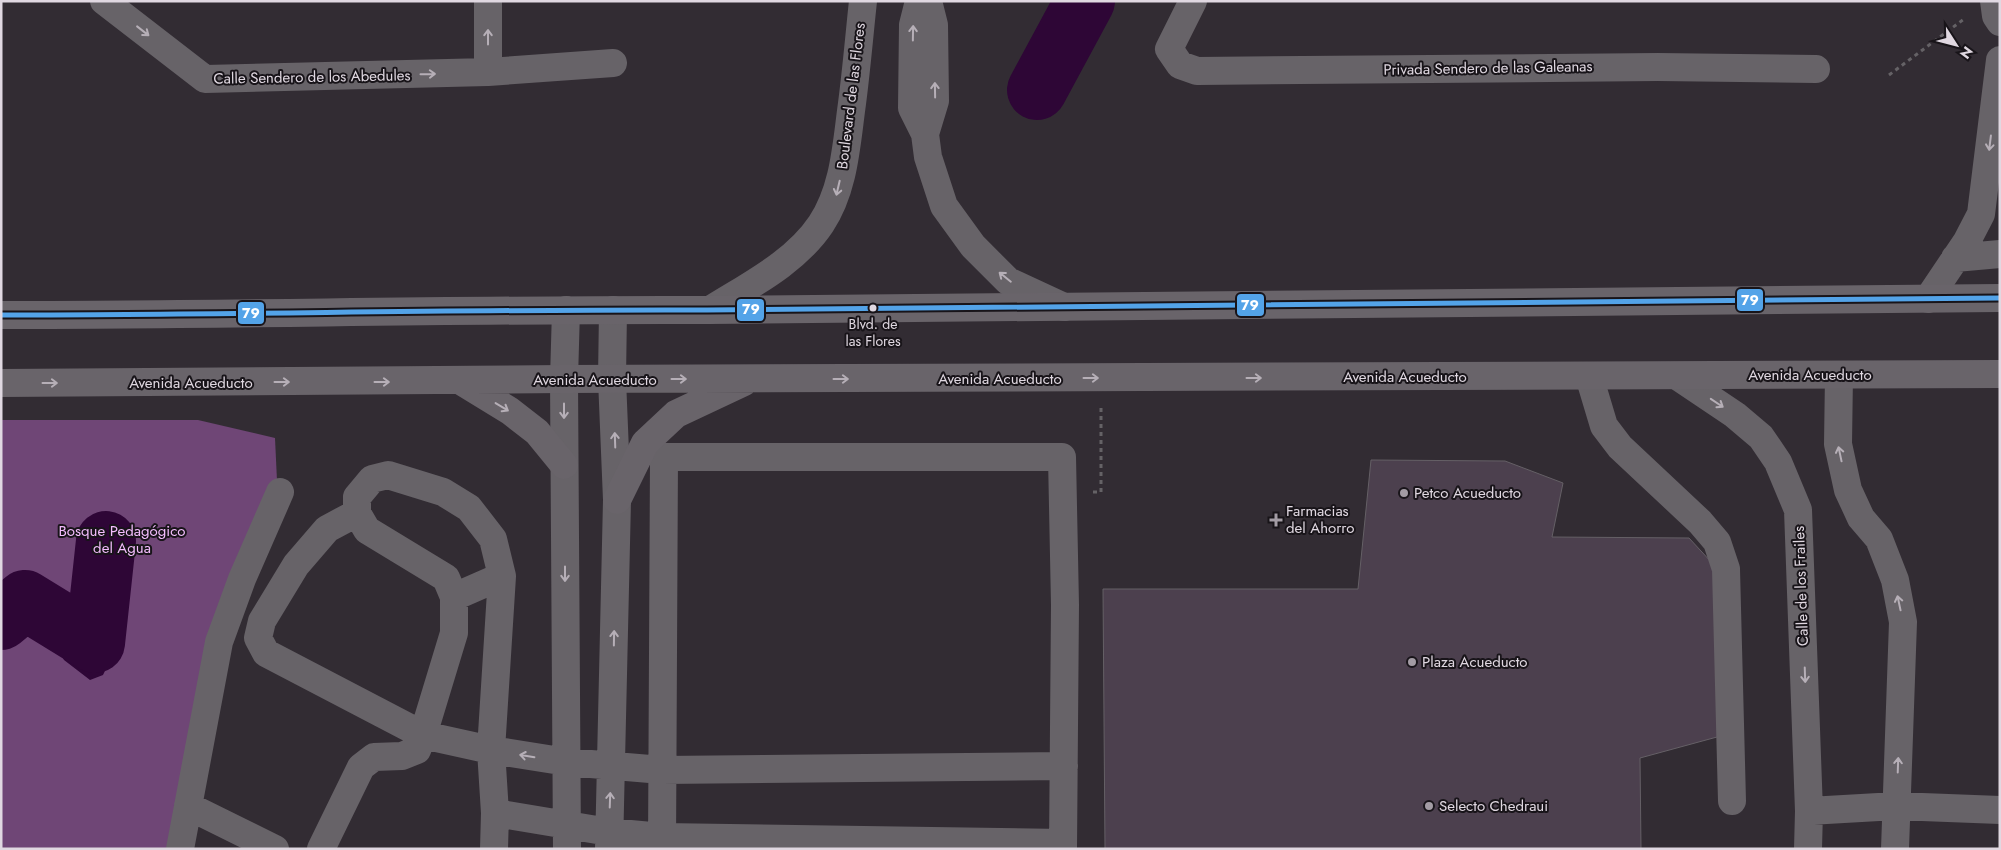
<svg xmlns="http://www.w3.org/2000/svg" width="2001" height="850" viewBox="0 0 2001 850" font-family="Jost,sans-serif">
<style>
.forest{fill:#6f4676}
.water{fill:#2e0636}
.lines{fill:none;stroke-linecap:round;stroke-linejoin:round}
.river{stroke:#2e0636;stroke-width:60}
.building{fill:#4c404e;stroke:#656066}
.path{stroke:#656266;stroke-width:3;stroke-dasharray:4 4;stroke-linecap:butt}
.minor{stroke:#676368;stroke-width:28}
.major{stroke:#69646a;stroke-width:28}
.bus-1-casing{stroke:#181419;stroke-width:9}
.bus-1{stroke:#53a3e8;stroke-width:5}
.oneway{stroke:#b6afb7}
.bus-dot{fill:#e0d8e1;stroke:#181419;stroke-width:2}
.poi-dot{fill:#a39ca4;stroke:#181419;stroke-width:2}
.labels{text-anchor:middle;stroke-width:4;stroke-linejoin:round;paint-order:stroke}
.bus-label{font-size:14px;fill:#e0d8e1;stroke:#181419}
.street-label{font-size:15px;fill:#e0d8e1;stroke:#181419}
.poi-label{font-size:15px;fill:#e0d8e1;stroke:#181419;text-anchor:start}
.park-label{font-size:15px;fill:#f3bdfd;stroke:#181419}
.line-badge{stroke:#181419;stroke-width:2}
.badge-label{font-size:14px;text-anchor:middle;font-weight:bold;fill:#fff}
</style>
<rect width="100%" height="100%" fill="#322c33"/>
<path class="forest" d="M1,420h197l77,18 2,43 -108,368h-168z"/>
<path class="water" d="M84,624c5,2 11,3 15,6 15,11 11,32 4,45l-13,5 -26,-20 -11,-20 4,-7h9z"/>
<g class="lines">
<path class="river" d="M1037,90l48,-89
M1,620l24,-20 70,43 11,-102"/>
</g>
<path class="building" d="M1371,460l134,1 58,22 -11,54 137,1 24,26 15,170 -88,24 1,91h-536l-2,-260h255z"/>
<g class="lines">
<path class="path" d="M1889,75l75,-56
M1093,492h8v-85"/>
<path class="minor" d="M104,1l101,78 283,-7 125,-9
M919,1l-6,24 -1,83 13,26
M928,1l6,24 1,76 -10,33 3,23 16,49 29,40 35,35 56,26
M1193,1l-24,48 11,16 17,6 461,-4 158,2
M1994,1l2,15 4,6
M488,72v-71
M1955,258l45,-4
M1928,299l39,-58 14,-27 19,-154
M566,310l-2,69 3,470
M710,310c38,-24 85,-47 111,-86 22,-33 25,-74 30,-113 5,-36 8,-73 12,-110
M1839,375l-1,69 10,46 13,28 18,21 16,41 8,42 -8,227
M1589,376l15,50 16,21 80,75 17,20 9,27 6,232
M1677,376l58,39 26,22 17,25 20,48 11,301 -1,38
M454,597l48,-21
M188,806l87,43
M1809,811l87,-5 104,4
M495,813l114,19 53,5 401,6
M180,849l39,-207 23,-63 38,-87
M321,849l40,-82 13,-10 28,-1 15,-6 6,-15 -157,-82 -8,-15 4,-17 34,-56 31,-36 30,-16
M494,849l1,-36 -4,-63 11,-174 -9,-37 -24,-31 -26,-16 -55,-17 -16,4 -15,18v16l10,17 79,48 8,19v36l-31,102 68,15 76,12 95,8 402,-4
M609,849l8,-349 -5,-121 1,-69
M662,849l2,-392h398l3,148 -2,244"/>
<path class="major" d="M1,315c235,0 470,-6 706,-5l1293,-12
M461,381l49,30 27,21 27,33
M1,383l563,-4 1436,-5
M617,500l28,-57 31,-29 68,-32"/>
<defs>
<path id="bus-1" d="M1,315c235,0 470,-6 706,-5l1293,-12"/>
</defs>
<use href="#bus-1" class="bus-1-casing"/>
<use href="#bus-1" class="bus-1"/>
</g>
<defs><path id="oneway-shaft" d="M-6 0H5M1.5-3L5.5 0L1.5 3" fill="none" stroke-width="1.6" stroke-linecap="round" stroke-linejoin="round" transform="scale(1.25)"/></defs>
<g class="oneway">
<use href="#oneway-shaft" transform="translate(143 31) rotate(38)"/>
<use href="#oneway-shaft" transform="translate(913 33) rotate(-89)"/>
<use href="#oneway-shaft" transform="translate(488 37) rotate(-90)"/>
<use href="#oneway-shaft" transform="translate(428 74) rotate(-1)"/>
<use href="#oneway-shaft" transform="translate(935 90) rotate(-91)"/>
<use href="#oneway-shaft" transform="translate(1990 143) rotate(97)"/>
<use href="#oneway-shaft" transform="translate(838 188) rotate(103)"/>
<use href="#oneway-shaft" transform="translate(1005 277) rotate(-141)"/>
<use href="#oneway-shaft" transform="translate(1091 378)"/>
<use href="#oneway-shaft" transform="translate(1254 378)"/>
<use href="#oneway-shaft" transform="translate(679 379)"/>
<use href="#oneway-shaft" transform="translate(841 379)"/>
<use href="#oneway-shaft" transform="translate(282 382)"/>
<use href="#oneway-shaft" transform="translate(382 382)"/>
<use href="#oneway-shaft" transform="translate(50 383)"/>
<use href="#oneway-shaft" transform="translate(1717 403) rotate(34)"/>
<use href="#oneway-shaft" transform="translate(502 407) rotate(31)"/>
<use href="#oneway-shaft" transform="translate(564 411) rotate(90)"/>
<use href="#oneway-shaft" transform="translate(615 440) rotate(-92)"/>
<use href="#oneway-shaft" transform="translate(1840 454) rotate(-102)"/>
<use href="#oneway-shaft" transform="translate(565 574) rotate(90)"/>
<use href="#oneway-shaft" transform="translate(1899 603) rotate(-102)"/>
<use href="#oneway-shaft" transform="translate(614 638) rotate(-89)"/>
<use href="#oneway-shaft" transform="translate(1805 675) rotate(88)"/>
<use href="#oneway-shaft" transform="translate(527 756) rotate(-171)"/>
<use href="#oneway-shaft" transform="translate(1898 765) rotate(-88)"/>
<use href="#oneway-shaft" transform="translate(610 800) rotate(-88)"/>
</g>
<circle class="bus-dot" cx="873" cy="308" r="4.5"/>
<g class="poi-dot">
<circle cx="1404" cy="493" r="5"/>
<path d="M1273.5 512.5h5v5h5v5h-5v5h-5v-5h-5v-5h5z"/>
<circle cx="1412" cy="662" r="5"/>
<circle cx="1429" cy="806" r="5"/>
</g>
<g class="labels">
<g class="bus-label">
<text x="873" y="329">Blvd. de<tspan x="873" dy="17">las Flores</tspan></text>
</g>
<g class="street-label">
<text transform="translate(1488 68) rotate(-1)" y="5">Privada Sendero de las Galeanas</text>
<text transform="translate(312 77) rotate(-1)" y="5">Calle Sendero de los Abedules</text>
<text transform="translate(851 96) rotate(-83)" y="5">Boulevard de las Flores</text>
<text x="1810" y="380">Avenida Acueducto</text>
<text x="1405" y="382">Avenida Acueducto</text>
<text x="1000" y="384">Avenida Acueducto</text>
<text x="595" y="385">Avenida Acueducto</text>
<text x="191" y="388">Avenida Acueducto</text>
<text transform="translate(1801 586) rotate(-92)" y="5">Calle de los Frailes</text>
</g>
<g class="poi-label">
<text x="1414" y="498">Petco Acueducto</text>
<text x="1286" y="516">Farmacias<tspan x="1286" dy="17">del Ahorro</tspan></text>
<text x="1422" y="667">Plaza Acueducto</text>
<text x="1439" y="811">Selecto Chedraui</text>
</g>
<g class="park-label">
<text x="122" y="536">Bosque Pedagógico<tspan x="122" dy="17">del Agua</tspan></text>
</g>
</g>
<g class="line-badge">
<rect x="1736" y="288" width="28" height="24" rx="5" fill="#53a3e8"/>
<rect x="1236" y="293" width="29" height="24" rx="5" fill="#53a3e8"/>
<rect x="736" y="298" width="29" height="24" rx="5" fill="#53a3e8"/>
<rect x="237" y="301" width="28" height="24" rx="5" fill="#53a3e8"/>
</g>
<g class="badge-label">
<text x="1750" y="305">79</text>
<text x="1250" y="310">79</text>
<text x="751" y="314">79</text>
<text x="251" y="318">79</text>
</g>
<rect width="2001" height="850" fill="none" stroke="#e0d8e1" stroke-width="5"/>
<g transform="translate(1956 45) rotate(126)" stroke="#181419" stroke-width="4" paint-order="stroke">
<path d="M0-4L9 19L0 12L-9 19Z" fill="#e0d8e1"/>
<text y="-8" font-size="14" font-weight="bold" text-anchor="middle" fill="#e0d8e1">N</text>
</g>
</svg>
